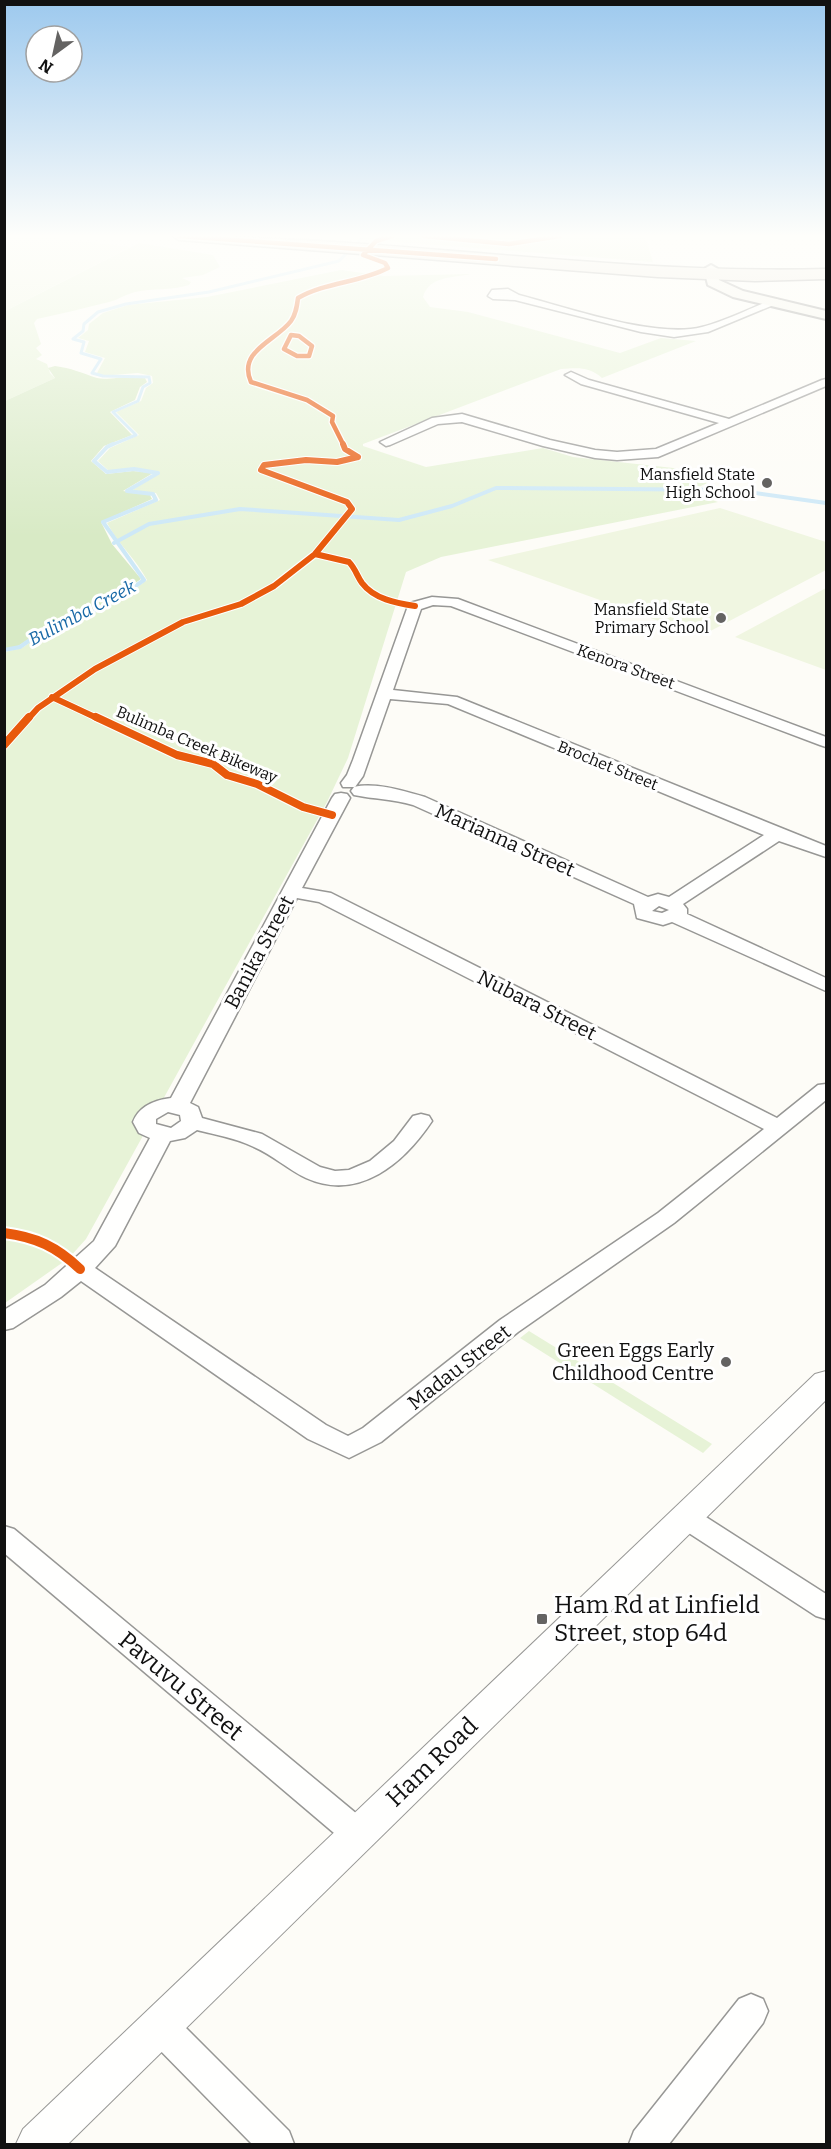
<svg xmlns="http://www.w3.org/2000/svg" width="831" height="2149" viewBox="0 0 831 2149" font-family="Bitter,serif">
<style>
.green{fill:#e7f3d7}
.forest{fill:#d8eac5}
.pitch{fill:#f0f6e1}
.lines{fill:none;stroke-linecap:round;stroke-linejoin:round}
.stream-far1{stroke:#cde8f7;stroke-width:3}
.stream{stroke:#cde8f7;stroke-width:4}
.minor-casing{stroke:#979795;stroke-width:3}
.tertiary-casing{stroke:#979795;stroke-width:2}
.secondary-casing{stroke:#8e8d8b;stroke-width:4}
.trunk-casing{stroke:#858482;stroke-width:3}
.minor{fill:#fffffe;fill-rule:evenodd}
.tertiary{fill:#fffffe;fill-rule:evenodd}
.secondary{fill:#f6f4eb;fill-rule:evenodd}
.trunk{fill:#ece5da;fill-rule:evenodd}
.cycleway-far3-casing{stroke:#fff;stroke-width:7}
.cycleway-far2-casing{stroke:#fff;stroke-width:8}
.cycleway-far1-casing{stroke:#fff;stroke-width:10}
.cycleway-casing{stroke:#fff;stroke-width:14}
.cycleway-far3{stroke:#e8590c;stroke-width:4.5}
.cycleway-far2{stroke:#e8590c;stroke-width:6}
.cycleway-far1{stroke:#e8590c;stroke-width:8}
.cycleway{stroke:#e8590c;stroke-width:10}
.poi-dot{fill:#646362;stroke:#fff;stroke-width:2}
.labels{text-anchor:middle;stroke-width:6;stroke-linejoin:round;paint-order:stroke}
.far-poi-label{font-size:16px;fill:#111;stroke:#fff;text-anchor:end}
.far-street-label{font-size:16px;fill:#111;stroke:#fff}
.far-water-label{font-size:18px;font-style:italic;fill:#1768a6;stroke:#fff}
.street-label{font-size:20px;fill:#111;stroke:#fff}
.poi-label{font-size:20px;fill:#111;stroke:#fff;text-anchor:end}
.near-poi-label{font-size:24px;fill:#111;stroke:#fff;text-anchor:start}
.near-street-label{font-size:24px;fill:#111;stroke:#fff}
</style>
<rect width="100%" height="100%" fill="#fdfcf7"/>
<path class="green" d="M364,236h281l8,26 -292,-23z
M139,243l74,12 7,12 -17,8 -21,3 9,4 -2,3c-18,6 -36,3 -54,7 -9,2 -17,8 -26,10 -25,6 -48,12 -72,17l-3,4 7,21 -5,4 6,7 -6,4 11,5 3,9 5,5 -50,23v-90z
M341,270l43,6 87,-2c-19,4 -42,2 -48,23l7,10 38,5 152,41 41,-15 35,3 -94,37c-13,-12 -25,-10 -41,-9l-198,75v2l63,21 117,-19 30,9 155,17 -41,18 31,10 -277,55 -35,15 -58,186 -21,44 -241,437 -17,19 -64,45v-651l17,-4 30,-21 23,-4 45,-23 27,-20c-11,-21 -29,-36 -40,-57l53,-23 -4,-7 -25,-2 29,-19 -26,-4 -25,3 -11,-10 12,-13 29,-13 -23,-23 25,-11 5,-13 7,-5 -1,-7 -14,-3 -38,3 -3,-3 8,-15 -20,-6 4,-11 -11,-3 10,-8 1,-6 14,-11 25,-8 79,-8z
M529,1331l183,113 -9,9 -183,-115z"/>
<path class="forest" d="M55,366c16,2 27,7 42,12 11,3 32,-4 48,0l2,4 -7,5 -5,13 -25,12 22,23 -28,11 -13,15 15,13 27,-3 20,2 -30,18 27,4 2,4 -51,23 11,22 29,35 -27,19 -43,23 -22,5 -31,20 -13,3v-248l50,-23 -7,-10z"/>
<path class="pitch" d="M5,236h36l89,11 -125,64z
M720,508l106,34v28l-125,66 -213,-76z
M826,588v82l-91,-33z"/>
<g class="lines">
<path class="stream-far1" d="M109,446l27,-11 -23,-23 25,-11 5,-14 7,-4 -1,-6 -46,-1 -11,-3 9,-14 -20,-6 3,-11 -11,-3 10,-8 1,-7 14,-12 28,-8 83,-12 130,-31 25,-25"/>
<path class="stream" d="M114,543l35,-19 91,-15 159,11 53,-14 44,-18 238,2 92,13
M4,650l16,-3 30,-21 23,-4 44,-23 27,-19 -41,-58 53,-22 -3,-6 -26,-3 31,-18 -24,-4 -27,3 -13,-11 13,-14 6,-3"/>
<defs>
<path id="minor" d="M508,289l11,6c47,12 137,44 183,32 24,-6 49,-19 72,-28l9,2 -75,31 -34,5 -33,-5 -126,-32 -22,-1 -5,-3 4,-6z
M571,372l18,8 140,39 93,-39 4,-1v7l-168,71 -41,3 -22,-2 -52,-12 -81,-24 -24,2 -48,21 -4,1 -6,-4 52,-24 30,-4 88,26 45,10 22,2 39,-3 63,-26 -138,-39 -16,-9z
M432,597l26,2 368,138v10l-6,-2 -369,-139 -18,-1 -12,4 -28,81 64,7 369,149v11l-47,-16 -96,63 4,5v5l139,64v13l-154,-69 -9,3 -26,-7 -3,-14 -221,-99c-20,-6 -40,-6 -59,-10l-3,-4 3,-4c22,-5 50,4 71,10l223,100 10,-3 11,3 95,-62 -316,-131 -58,-5 -27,77 -8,11h-12l-2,-4 6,-8 6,-15 55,-154 2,-3zM659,906l10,4 -7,3 -10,-2z
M341,793l6,1 3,4 -48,90 29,5 446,225 41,-33 8,-1v16l-152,123 -156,109 -137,110 -32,16 -41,-19 -227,-158 -20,16 -48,31 -9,2v-20l41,-25 49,-44 56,-103 -11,-5 -6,-11c6,-16 22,-22 38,-24l161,-300 3,-4zM297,898l22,4 445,227 -106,84 -158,107 -137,108 -15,8 -22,-11 -231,-157 20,-22 55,-105 15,-3 12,-8c19,5 39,8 57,17 19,8 33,22 52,31 53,24 98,-15 126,-57l-3,-5 -8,-2 -8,2 -19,25 -24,20 -21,9 -14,1 -15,-4 -58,-33 -60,-16 -4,-11 -8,-4zM168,1112l12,3 1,6 -10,7 -15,-4v-5z
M685,1506l10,4 131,84v25l-10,-3 -141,-92 -4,-7 4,-7z
M4,1526l10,3 355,295 5,10 -5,10 -11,4 -11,-4 -343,-291z
M751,1994l12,5 5,12 -5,12 -94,121h-40l5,-13 105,-132z
M160,2009l12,5 117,117 5,13h-42l-104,-106 -5,-12 5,-12z"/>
<path id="tertiary" d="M826,1371v29l-758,744h-52l7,-15 792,-755z"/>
<path id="secondary" d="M711,265l7,4 1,11 24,11 83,20v8l-93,-22 -25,-12 -4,-16z"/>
<path id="trunk" d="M172,236c218,0 435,39 654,33v10l-71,2 -97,-4 -479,-37z"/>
</defs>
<use href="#minor" class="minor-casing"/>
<use href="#tertiary" class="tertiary-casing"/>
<use href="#secondary" class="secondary-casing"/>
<use href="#trunk" class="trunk-casing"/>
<use href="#minor" class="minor"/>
<use href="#tertiary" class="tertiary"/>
<use href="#secondary" class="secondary"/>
<use href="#trunk" class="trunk"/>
<defs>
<path id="cycleway-far3" d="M179,236l317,23
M424,236l85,8 51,-8
M291,335l8,1 13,10 -3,10h-12l-13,-7z
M344,446l-12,-24 1,-6 -26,-16 -56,-18c-14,-31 25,-41 40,-61 5,-7 6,-15 7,-23 28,-16 61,-15 90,-30l-3,-5 -22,-8 13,-14 16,-5"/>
<path id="cycleway-far2" d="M343,444l2,5 13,8
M315,554l34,8c6,6 8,14 13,21 12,16 34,20 53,23
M52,697l47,22
M28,719l10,-11 57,-39 88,-47 58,-18 33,-18 41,-32 37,-45 -5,-7 -86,-32 3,-5 42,-5 31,2 21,-5"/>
<path id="cycleway-far1" d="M96,717l81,38 36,9 14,11 30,9 46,23 29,8
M4,745l25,-28"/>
<path id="cycleway" d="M4,1233c32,4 53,14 76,36"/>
</defs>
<use href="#cycleway-far3" class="cycleway-far3-casing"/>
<use href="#cycleway-far2" class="cycleway-far2-casing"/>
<use href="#cycleway-far1" class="cycleway-far1-casing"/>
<use href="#cycleway" class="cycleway-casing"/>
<use href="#cycleway-far3" class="cycleway-far3"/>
<use href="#cycleway-far2" class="cycleway-far2"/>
<use href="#cycleway-far1" class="cycleway-far1"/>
<use href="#cycleway" class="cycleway"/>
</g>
<linearGradient id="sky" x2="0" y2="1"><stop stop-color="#9dc9ee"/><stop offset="0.44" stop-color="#fefefb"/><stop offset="1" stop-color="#fefefb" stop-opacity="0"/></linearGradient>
<rect width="831" height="537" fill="url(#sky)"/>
<g class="poi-dot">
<circle cx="767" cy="483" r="6"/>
<circle cx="721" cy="618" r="6"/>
<circle cx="726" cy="1362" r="6"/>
<rect x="536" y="1613" width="12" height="12" rx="3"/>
</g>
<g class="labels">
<g class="far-poi-label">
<text x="755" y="480">Mansfield State<tspan x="755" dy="18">High School</tspan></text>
<text x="709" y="615">Mansfield State<tspan x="709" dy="18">Primary School</tspan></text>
</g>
<g class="far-street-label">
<text transform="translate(626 666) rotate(20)" y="6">Kenora Street</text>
<text transform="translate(197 744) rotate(23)" y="6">Bulimba Creek Bikeway</text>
<text transform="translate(608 765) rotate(22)" y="6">Brochet Street</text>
</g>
<g class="far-water-label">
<text transform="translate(82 613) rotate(-28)" y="6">Bulimba Creek</text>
</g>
<g class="street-label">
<text transform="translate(505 840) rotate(24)" y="7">Marianna Street</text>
<text transform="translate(259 952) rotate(-62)" y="7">Banika Street</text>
<text transform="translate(537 1005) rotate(27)" y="7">Nubara Street</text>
<text transform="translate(459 1367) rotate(-38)" y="7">Madau Street</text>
</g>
<g class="poi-label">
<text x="714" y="1357">Green Eggs Early<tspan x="714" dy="23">Childhood Centre</tspan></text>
</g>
<g class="near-poi-label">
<text x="554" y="1613">Ham Rd at Linfield<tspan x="554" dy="28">Street, stop 64d</tspan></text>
</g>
<g class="near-street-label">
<text transform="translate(181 1686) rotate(40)" y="8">Pavuvu Street</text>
<text transform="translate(432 1762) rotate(-44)" y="8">Ham Road</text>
</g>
</g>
<rect width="831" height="2149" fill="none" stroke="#111111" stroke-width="12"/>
<g transform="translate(54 54) rotate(213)"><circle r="28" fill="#ffffff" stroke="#a0a0a0" stroke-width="1.5"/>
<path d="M0-4.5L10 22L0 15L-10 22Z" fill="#646362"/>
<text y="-9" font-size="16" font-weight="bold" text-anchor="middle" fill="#111111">N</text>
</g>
</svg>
